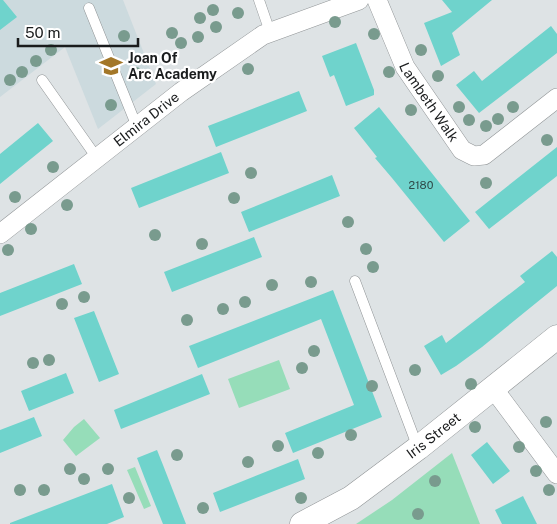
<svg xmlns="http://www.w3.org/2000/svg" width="557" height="524" viewBox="0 0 557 524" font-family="'Public Sans',sans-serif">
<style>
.built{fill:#ccdade}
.green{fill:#96ddb9}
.building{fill:#6fd3cc}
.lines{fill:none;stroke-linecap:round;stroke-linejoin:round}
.service-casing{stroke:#919597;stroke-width:11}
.minor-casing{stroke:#919597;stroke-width:20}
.tertiary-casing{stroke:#919597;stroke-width:25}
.service{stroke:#fff;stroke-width:10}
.minor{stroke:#fff;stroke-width:19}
.tertiary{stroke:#fff;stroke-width:24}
.tree{fill:#799b8e}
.labels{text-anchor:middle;stroke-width:4.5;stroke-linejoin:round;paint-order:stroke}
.number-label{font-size:11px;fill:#2f4a49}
.poi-label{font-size:14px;font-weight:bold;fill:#1a1c1d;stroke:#fff;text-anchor:start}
.street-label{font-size:14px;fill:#1a1c1d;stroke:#fff}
</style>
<rect width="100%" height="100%" fill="#dee3e5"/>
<path class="built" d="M0,0h123l33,84 -58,45 -33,-82 -65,50z"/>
<path class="green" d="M279,360l11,29 -51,19 -11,-29z
M84,419l16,19 -24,18 -13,-16 11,-13z
M452,453l28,71h-124l36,-24z
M135,467l16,39 -7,3 -17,-39z"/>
<path class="building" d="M0,0h3l14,17 -17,13z
M442,0h50l-40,33 8,22 -19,11 -17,-43 28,-11z
M551,26l6,8v19l-78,60 -23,-28 18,-14 8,10z
M356,43l18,47v5l-28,11 -12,-31 -4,2 -8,-21z
M299,91l8,20 -91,36 -8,-21z
M379,107l91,114 -26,21 -52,-64 -17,-20 2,-1 -23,-29z
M38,123l15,18 -53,43v-30z
M557,147v29l-68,53 -14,-17z
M221,152l8,21 -90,35 -8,-20z
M332,175l8,21 -91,36 -8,-20z
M254,237l8,20 -90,35 -8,-20z
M552,251l5,6v29l-75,61 -26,19 -15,9 -17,-29 18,-11 4,8 79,-61 -5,-6z
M74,264l8,20 -82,32v-23z
M333,290l49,127 -89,36 -8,-20 69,-28 -33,-86 -123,49 -9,-22z
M94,311l25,63 -20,8 -25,-64z
M66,373l8,20 -45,18 -8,-20z
M202,374l8,20 -89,35 -7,-19z
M34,417l8,19 -42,17v-23z
M487,442l23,29 -17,13 -22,-29z
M157,450l6,15 23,59h-23l-18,-45 -8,-21z
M298,459l7,20 -85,33 -7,-19z
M112,484l12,33 -17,7h-97v-1z
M523,496l14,28h-35l-7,-14z"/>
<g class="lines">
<defs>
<path id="service" d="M259,0l11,32
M89,8l48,119
M42,80l55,78
M355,281l63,167"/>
<g id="minor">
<path id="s1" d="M377,0l28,67 57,83 12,6 10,-1 73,-57"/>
<path id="s2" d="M0,234l181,-142 82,-57 96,-35"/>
<path d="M493,388l64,86"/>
</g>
<g id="tertiary">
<path id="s3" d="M302,524l49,-26 67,-50 139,-111"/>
</g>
</defs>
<use href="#service" class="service-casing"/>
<use href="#minor" class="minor-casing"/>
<use href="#tertiary" class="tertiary-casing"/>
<use href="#service" class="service"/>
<use href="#minor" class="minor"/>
<use href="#tertiary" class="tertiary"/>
</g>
<g class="tree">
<circle cx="213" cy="10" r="6"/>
<circle cx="238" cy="13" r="6"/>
<circle cx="200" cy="18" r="6"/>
<circle cx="335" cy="22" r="6"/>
<circle cx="216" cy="27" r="6"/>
<circle cx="172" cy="33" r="6"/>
<circle cx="374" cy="34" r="6"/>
<circle cx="124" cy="36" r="6"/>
<circle cx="198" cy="37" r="6"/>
<circle cx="181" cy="43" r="6"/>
<circle cx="51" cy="50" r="6"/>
<circle cx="421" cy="50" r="6"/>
<circle cx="36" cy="61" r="6"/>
<circle cx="248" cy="69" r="6"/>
<circle cx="22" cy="72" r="6"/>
<circle cx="389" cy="72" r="6"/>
<circle cx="136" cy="73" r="6"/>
<circle cx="438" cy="76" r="6"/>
<circle cx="10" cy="80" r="6"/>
<circle cx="111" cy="105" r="6"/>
<circle cx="459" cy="107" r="6"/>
<circle cx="513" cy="107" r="6"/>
<circle cx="411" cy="110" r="6"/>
<circle cx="498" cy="119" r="6"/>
<circle cx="469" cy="120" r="6"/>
<circle cx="486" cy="126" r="6"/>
<circle cx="547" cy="140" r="6"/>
<circle cx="53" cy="167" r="6"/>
<circle cx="251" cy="173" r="6"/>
<circle cx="486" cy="183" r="6"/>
<circle cx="15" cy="197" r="6"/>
<circle cx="234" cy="198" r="6"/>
<circle cx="67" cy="205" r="6"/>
<circle cx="348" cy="222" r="6"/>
<circle cx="31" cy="229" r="6"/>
<circle cx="155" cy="235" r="6"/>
<circle cx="202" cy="244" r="6"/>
<circle cx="366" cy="249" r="6"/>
<circle cx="8" cy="250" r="6"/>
<circle cx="373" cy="267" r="6"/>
<circle cx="311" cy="282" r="6"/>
<circle cx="272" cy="285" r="6"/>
<circle cx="84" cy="297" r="6"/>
<circle cx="245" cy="302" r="6"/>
<circle cx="62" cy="304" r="6"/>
<circle cx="223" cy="309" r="6"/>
<circle cx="187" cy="320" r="6"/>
<circle cx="314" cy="351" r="6"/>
<circle cx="49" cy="360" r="6"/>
<circle cx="33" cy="363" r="6"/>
<circle cx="302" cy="368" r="6"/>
<circle cx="415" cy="370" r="6"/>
<circle cx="471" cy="384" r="6"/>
<circle cx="372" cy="386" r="6"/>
<circle cx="546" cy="422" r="6"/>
<circle cx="475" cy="427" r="6"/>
<circle cx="351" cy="435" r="6"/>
<circle cx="278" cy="446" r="6"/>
<circle cx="519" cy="447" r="6"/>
<circle cx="318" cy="453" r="6"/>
<circle cx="177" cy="455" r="6"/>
<circle cx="248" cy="462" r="6"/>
<circle cx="70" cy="469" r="6"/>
<circle cx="108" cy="469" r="6"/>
<circle cx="536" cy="471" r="6"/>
<circle cx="84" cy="479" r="6"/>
<circle cx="435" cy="481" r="6"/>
<circle cx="20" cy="490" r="6"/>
<circle cx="44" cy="490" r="6"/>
<circle cx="549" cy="490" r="6"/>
<circle cx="129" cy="498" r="6"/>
<circle cx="301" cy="498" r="6"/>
<circle cx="203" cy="508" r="6"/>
<circle cx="418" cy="514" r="6"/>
</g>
<defs>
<symbol id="school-bare" viewBox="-9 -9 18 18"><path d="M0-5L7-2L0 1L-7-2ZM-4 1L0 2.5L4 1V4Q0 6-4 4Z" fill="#a37728" stroke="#fff" stroke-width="2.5" paint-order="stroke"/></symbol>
</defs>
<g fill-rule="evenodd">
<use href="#school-bare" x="95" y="50" width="32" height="32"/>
</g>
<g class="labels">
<g class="number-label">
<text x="421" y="189">2180</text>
</g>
<g class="poi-label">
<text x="128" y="63">Joan Of<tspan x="128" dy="16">Arc Academy</tspan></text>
</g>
<g class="street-label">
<text dy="5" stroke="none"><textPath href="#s1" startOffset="115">Lambeth Walk</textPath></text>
<text dy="5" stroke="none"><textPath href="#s2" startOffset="186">Elmira Drive</textPath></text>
<text dy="5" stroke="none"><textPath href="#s3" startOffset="159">Iris Street</textPath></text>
</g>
</g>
<path d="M18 38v8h120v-8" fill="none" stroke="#1a1c1d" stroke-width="2.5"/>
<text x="25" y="38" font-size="15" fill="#1a1c1d" stroke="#ffffff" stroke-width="4" paint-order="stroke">50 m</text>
</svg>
